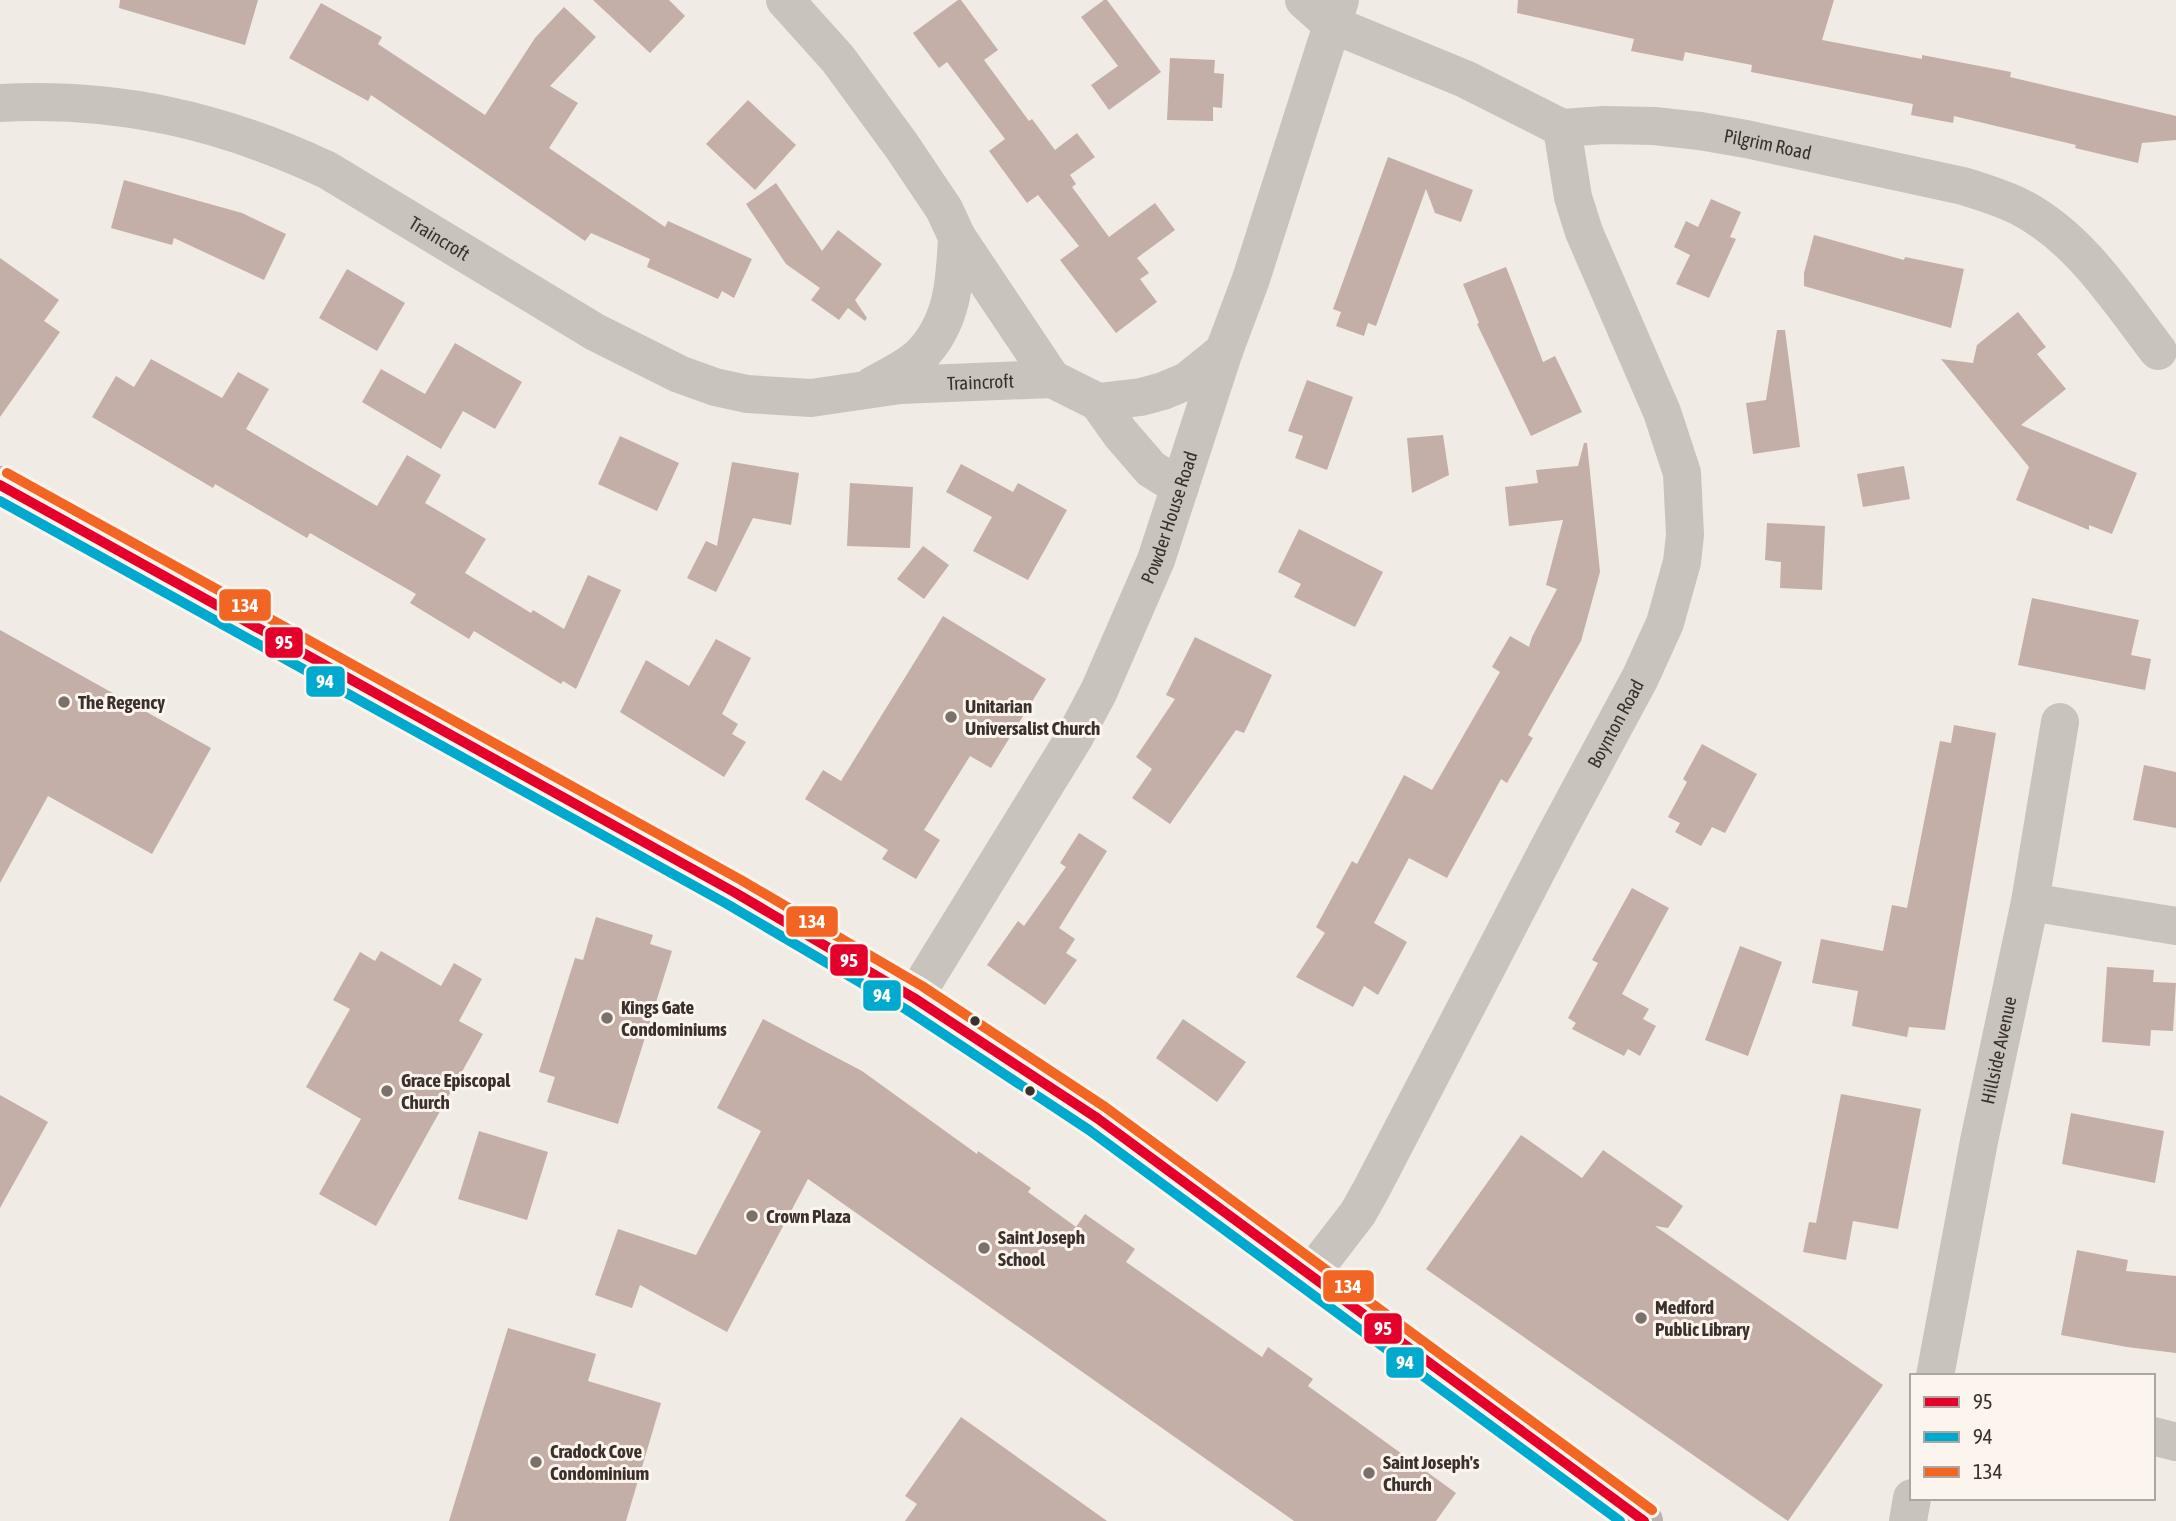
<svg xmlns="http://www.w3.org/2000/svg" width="2176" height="1521" viewBox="0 0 2176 1521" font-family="'Asap Condensed',sans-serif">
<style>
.building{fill:#c3afa7}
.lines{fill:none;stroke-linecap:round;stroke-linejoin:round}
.minor{stroke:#c9c3be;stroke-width:38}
.major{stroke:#b8b1ad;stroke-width:38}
.bus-1-casing{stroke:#fbf5ee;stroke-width:16}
.bus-2-casing{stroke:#fbf5ee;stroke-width:16}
.bus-3-casing{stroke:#fbf5ee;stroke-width:16}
.bus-1{stroke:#e4002b;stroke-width:10}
.bus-2{stroke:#00a9ce;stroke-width:10}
.bus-3{stroke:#f26522;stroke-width:10}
.poi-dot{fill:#7a716c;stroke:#fbf5ee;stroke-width:2.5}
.bus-dot{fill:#3b302b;stroke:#fbf5ee;stroke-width:2.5}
.labels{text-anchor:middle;stroke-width:6;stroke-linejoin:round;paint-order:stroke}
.street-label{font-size:19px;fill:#3b302b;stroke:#fbf5ee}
.poi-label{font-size:19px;font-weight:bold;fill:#3b302b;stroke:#fbf5ee;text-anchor:start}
.line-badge{stroke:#fbf5ee;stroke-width:2.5}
.badge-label{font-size:19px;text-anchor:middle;font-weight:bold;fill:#fff}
</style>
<rect width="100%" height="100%" fill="#f0ebe5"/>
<path class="building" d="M120,0h138l-13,45 -126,-37z
M593,0h76l16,16 -35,37z
M958,0h3l37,50 -14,10 45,61 3,-2 23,31 22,-17 18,24 -25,18 6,9 -4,3 37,50 46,-34 20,27 -38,28 12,15 -9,6 17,23 -41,31 -56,-73 19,-14 -41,-51 -11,8 -38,-52 16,-12 -58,-77 -8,6 -26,-35z
M1104,0h3l54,72 -52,38 -18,-25 27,-19 -37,-49z
M1518,0h316l-12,40 100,19v-4l89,17 -1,5 166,39v24l-34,3 -4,20 -63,-15 1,-3 -122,-29 -1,7 -42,-8 2,-11 -162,-32 1,-7 -67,-13 -2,9 -52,-10 3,-12 -117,-26z
M321,3l61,34 -4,7 107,71 50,-77 29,-31 32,30 -46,49 28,17 -29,45 116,79 3,-6 84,38 -18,39 -12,-7 -4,8 -46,-21 -25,-11 3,-8 -59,-26 -6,8 -214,-146 -3,6 -79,-43z
M1170,58l45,2 -1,13 10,1 -2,34 -9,-1v14l-46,-1z
M748,100l48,45 -41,45 -49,-46z
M1388,157l85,33 -12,32 -26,-9 -9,-24 -50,137 -8,-3 -4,13 -28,-10 5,-14 -8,-3z
M124,180l118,33 44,21 -22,46 -90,-42 -2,7 -61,-17z
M776,183l46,68 16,-21 44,34 -27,36 12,18 -2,3 -17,-13 -9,12 -28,-20 9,-12 -34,-24 -40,-60z
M1711,199l30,13 -11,25 6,2 -27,59 -33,-14 14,-29 -16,-8 12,-26 12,6z
M1814,235l90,25 1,-3 59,12 -13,59 -147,-42v-13z
M0,258l59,42 -15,21 16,11 -60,85z
M1506,267l37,95 12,-6 27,56 -51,24 -54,-112 2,-1 -16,-39z
M347,269l58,34 -28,48 -58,-33z
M2018,312l28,35 -9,7 29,35 -45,36 116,48 -25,61 -23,-9v5l-73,-30 13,-33 -88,-108 32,4 4,-18z
M1777,330h8l15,117 -47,7 -7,-51 20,-3z
M455,343l67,39 -27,47 -32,-18 -22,38 -79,-47 19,-33 44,25z
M151,359l71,39 16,-26 31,17 -23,40 131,77 30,-51 34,20 -16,28 61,36 -21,34 66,40 2,-3 31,19 24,-54 33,15 -45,99 -13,-8 -2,3 -87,-53 -5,8 -59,-36 6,-9 -106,-61 -3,5 -92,-54 -2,4 -121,-71 24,-41 18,11z
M1307,380l46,17 -26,73 -32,-12 8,-22 -15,-5z
M1443,435l6,40 -37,18 -5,-55z
M620,436l59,27 -22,48 -59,-27z
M1584,443h3l13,129 -19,69 -53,94 5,3 -26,45 -6,-4 -54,99 -38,-20 -35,65 33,19 -29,53 -14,-9 -11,21 -57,-30 29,-44 -9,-6 36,-66 5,3 47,-89 28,15 68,-118 -8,-5 18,-31 19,11 3,-10 25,-48 -11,-4 17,-65 -54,6 -4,-39 33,-4 -2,-13 42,-4z
M732,462l67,11 -8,52 -38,-7 -37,74 -29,-14 19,-37 11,5z
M961,464l52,28 5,-9 49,27 -39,70 -55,-29 19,-34 -46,-25z
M1904,466l6,33 -47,8 -6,-33z
M850,483l63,4 -3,61 -63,-2z
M1767,523l58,3 -3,64 -42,-2 1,-26 -16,-2z
M1299,529l84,43 -28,55 -61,-30 7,-13 -23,-12z
M923,546l26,19 -25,34 -27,-20z
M2032,598l107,22 -8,35 20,4 -6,31 -127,-25z
M943,616l103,63 -55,89 -21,-12 -46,74 16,10 -24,39 -34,-20 6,-9 -83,-51 18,-29 18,11z
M0,630l211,118 -59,106 -104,-58 -48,87z
M1195,637l77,38 -28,58 -8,-3 -66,94 -38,-26 20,-29 -16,-12 39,-58 -9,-4z
M716,639l35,19 -29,56 16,10 -6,10 14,8 -22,35 -104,-65 26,-52 43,26z
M1954,725l42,8 -51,297 -36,-3 -2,10 -55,-11 6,-35 -46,-8 9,-44 62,12 9,-46 15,3 33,-167 11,2z
M1702,744l55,30 -32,59 -13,-6 -11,19 -26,-14 5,-9 -12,-6 19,-35 -4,-3z
M2144,765l32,7v56l-43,-8z
M1079,833l28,18 -48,77 16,11 -9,14 11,7 -32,45 -58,-40 31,-44 6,5 42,-59 -6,-4z
M1632,888l37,20 -47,86 27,15 -6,10 13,7 -16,30 -12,-7 -4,7 -52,-27 4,-6 -8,-5 30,-55 -6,-3z
M596,917l57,18 -3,9 22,7 -54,173 -71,-22 8,-25 -16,-5 36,-114 8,2z
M1740,946l42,16 -34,94 -43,-16z
M381,951l60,35 13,-23 28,16 -23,42 24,13 -107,192 -57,-32 42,-75 -55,-32 44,-78 -17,-9 27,-48 15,9z
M2107,967l47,3 -1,12 23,1 -3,48 -22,-1 -1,16 -48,-4z
M763,1019l99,52 115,83 1,-3 53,37 -3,4 48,35 9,-13 50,35 -9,13 136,95 6,-10 45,32 -5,7 148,107 -20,28h-142l-486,-342 -81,153 -87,-47 -8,23 -37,-13 23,-66 78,26 65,-124 -44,-23z
M1183,1019l63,43 -29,40 -61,-44z
M1841,1094l80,15 -23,120 -45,-8 -7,39 -43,-8 6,-30 7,1z
M0,1095l48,27 -48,86z
M2071,1113l93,18 -9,52 -93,-19z
M479,1131l69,21 -21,68 -69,-21z
M1521,1135l61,43 21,-28 80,56 -15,22 -13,-2 228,159 -95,136 -362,-252z
M2077,1250l51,10 -2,11 50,5v77l-49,-6 -66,-12z
M508,1328l88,26 -8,27 73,22 -35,118h-177z
M961,1417l146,104h-202l12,-17 -12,-8z"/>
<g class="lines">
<g class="minor">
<path d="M785,0l53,59 63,86 43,64 13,28 95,142 46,23 43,-5 22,-6 24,-10 37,-30"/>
<path id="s1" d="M1304,0l27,24 134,55 97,49 43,-3 49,1 46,5 46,8 217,47c19,6 39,12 57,21 60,31 98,92 138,144"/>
<path id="s2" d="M0,103c118,-6 220,17 327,67l268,162 84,42 36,13 32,7 64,4 89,-13 152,-6"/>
<path d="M873,385c15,-8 34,-17 47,-29 33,-33 35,-75 37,-119"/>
<path d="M1098,402l22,31 31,36 29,18"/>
<path d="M2030,902l146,24"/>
<path id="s3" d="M914,998l160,-260 25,-47 57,-131 68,-209 27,-72 89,-279"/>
<path id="s4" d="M1311,1274l47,-61 14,-25 183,-352 85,-158 25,-55 17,-61 3,-27 -3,-62 -20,-61 -78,-180 -11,-35 -11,-69"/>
<path id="s5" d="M1935,1376l44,-235 51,-239 30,-180"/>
<path d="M2153,1436l23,6"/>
<path d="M1908,1521l4,-23"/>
</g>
<path class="major" d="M0,485l734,407 180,106 183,120 214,156 206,155 127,92"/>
<defs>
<path id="bus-1" d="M0,485l734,407 180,106 183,120 547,403"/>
<path id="bus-2" d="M0,501l727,403 180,106 182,120 531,391"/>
<path id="bus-3" d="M7,473l734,407 181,106 183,121 547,403"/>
</defs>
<use href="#bus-1" class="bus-1-casing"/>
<use href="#bus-2" class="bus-2-casing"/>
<use href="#bus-3" class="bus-3-casing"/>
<use href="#bus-1" class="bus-1"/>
<use href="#bus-2" class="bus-2"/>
<use href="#bus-3" class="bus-3"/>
</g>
<g class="poi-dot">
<circle cx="64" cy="702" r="7"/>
<circle cx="951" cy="717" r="7"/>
<circle cx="607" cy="1018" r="7"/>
<circle cx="387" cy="1091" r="7"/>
<circle cx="752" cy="1216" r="7"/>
<circle cx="984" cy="1248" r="7"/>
<circle cx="1641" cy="1318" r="7"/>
<circle cx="536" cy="1462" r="7"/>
<circle cx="1369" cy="1473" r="7"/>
</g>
<g class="bus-dot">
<circle cx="975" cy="1021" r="6"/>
<circle cx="1030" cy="1091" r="6"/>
</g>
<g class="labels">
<g class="street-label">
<text dy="7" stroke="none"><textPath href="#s1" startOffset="497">Pilgrim Road</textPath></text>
<text dy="7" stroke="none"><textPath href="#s2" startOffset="469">Traincroft</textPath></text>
<text dy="7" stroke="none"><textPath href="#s2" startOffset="1050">Traincroft</textPath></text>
<text dy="7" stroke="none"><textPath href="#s3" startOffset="546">Powder House Road</textPath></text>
<text dy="7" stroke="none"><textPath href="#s4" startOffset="630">Boynton Road</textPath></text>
<text dy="7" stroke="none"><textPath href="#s5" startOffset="332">Hillside Avenue</textPath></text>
</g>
<g class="poi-label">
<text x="78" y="709">The Regency</text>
<text x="965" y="713">Unitarian<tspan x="965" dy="22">Universalist Church</tspan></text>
<text x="621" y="1014">Kings Gate<tspan x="621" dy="22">Condominiums</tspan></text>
<text x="401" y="1087">Grace Episcopal<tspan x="401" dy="22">Church</tspan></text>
<text x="766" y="1223">Crown Plaza</text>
<text x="998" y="1244">Saint Joseph<tspan x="998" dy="22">School</tspan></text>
<text x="1655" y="1314">Medford<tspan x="1655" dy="22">Public Library</tspan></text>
<text x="550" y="1458">Cradock Cove<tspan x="550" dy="22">Condominium</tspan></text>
<text x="1383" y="1469">Saint Joseph's<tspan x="1383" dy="22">Church</tspan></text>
</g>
</g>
<g class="line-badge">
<rect x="218" y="588" width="54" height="34" rx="7" fill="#f26522"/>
<rect x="264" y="626" width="40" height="33" rx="7" fill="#e4002b"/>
<rect x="305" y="665" width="41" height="33" rx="7" fill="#00a9ce"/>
<rect x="785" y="905" width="54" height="33" rx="7" fill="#f26522"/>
<rect x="829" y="943" width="40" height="34" rx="7" fill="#e4002b"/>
<rect x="862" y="979" width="40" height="33" rx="7" fill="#00a9ce"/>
<rect x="1322" y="1269" width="53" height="34" rx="7" fill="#f26522"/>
<rect x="1363" y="1312" width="40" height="33" rx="7" fill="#e4002b"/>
<rect x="1385" y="1346" width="40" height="33" rx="7" fill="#00a9ce"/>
</g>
<g class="badge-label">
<text x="245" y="612">134</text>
<text x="284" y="649">95</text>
<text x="325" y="688">94</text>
<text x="812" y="928">134</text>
<text x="849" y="967">95</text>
<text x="882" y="1002">94</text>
<text x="1348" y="1293">134</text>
<text x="1383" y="1335">95</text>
<text x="1405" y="1369">94</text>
</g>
<rect x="1910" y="1374" width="245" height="126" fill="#fbf5ee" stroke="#aea6a0" stroke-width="2"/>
<rect x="1924" y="1397" width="35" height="10" fill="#e4002b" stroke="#aea6a0" stroke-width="2"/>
<text x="1973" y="1409" font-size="21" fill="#3b302b">95</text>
<rect x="1924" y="1432" width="35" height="10" fill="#00a9ce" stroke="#aea6a0" stroke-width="2"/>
<text x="1973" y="1444" font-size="21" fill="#3b302b">94</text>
<rect x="1924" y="1467" width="35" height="10" fill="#f26522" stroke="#aea6a0" stroke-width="2"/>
<text x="1973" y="1479" font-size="21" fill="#3b302b">134</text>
</svg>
